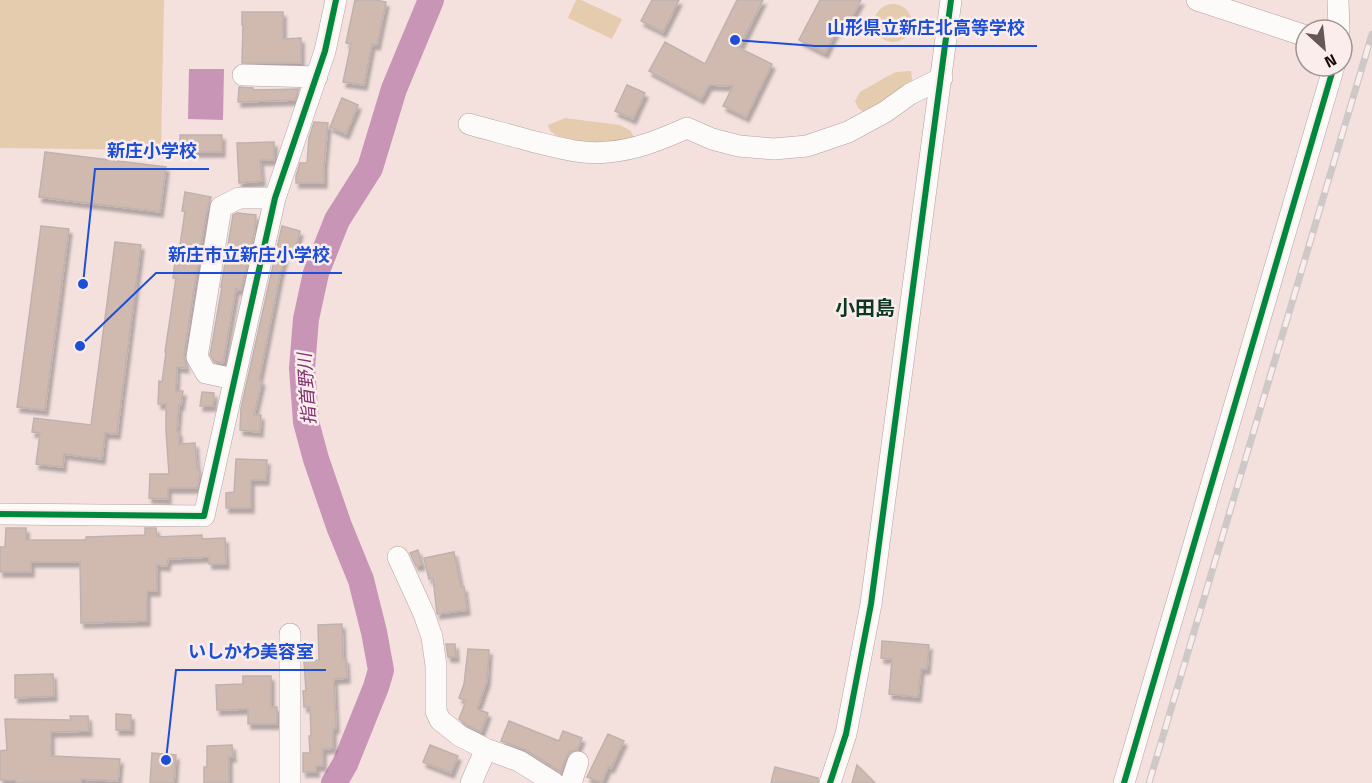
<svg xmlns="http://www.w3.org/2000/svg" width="1372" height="783" viewBox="0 0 1372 783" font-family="'Titillium Web','Noto Sans JP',sans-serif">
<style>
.green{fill:#e5ccaf}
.water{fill:#c895b7}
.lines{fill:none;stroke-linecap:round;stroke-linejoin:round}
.river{stroke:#c895b7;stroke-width:26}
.building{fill:#d0bab0;stroke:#bfb2ae;stroke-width:1.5;filter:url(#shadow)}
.minor-casing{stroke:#b1a2a0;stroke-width:22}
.minor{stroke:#fdfafa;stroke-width:21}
.rail-casing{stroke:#cec8c8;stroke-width:7}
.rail{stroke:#fbedeb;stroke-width:4.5;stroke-dasharray:14;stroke-linecap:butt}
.cycleway-casing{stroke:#fbedeb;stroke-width:10}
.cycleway{stroke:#00873e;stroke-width:6}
.labels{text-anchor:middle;stroke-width:5;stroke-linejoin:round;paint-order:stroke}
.water-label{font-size:18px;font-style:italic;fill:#803371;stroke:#fbedeb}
.quarter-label{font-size:20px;font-weight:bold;fill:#0c3723;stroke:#fbedeb}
.leader{fill:none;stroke:#1d4ed8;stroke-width:2}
.callout-dot{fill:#1d4ed8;stroke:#fbedeb;stroke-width:2}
.callout-label{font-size:18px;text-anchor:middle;font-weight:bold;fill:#1d4ed8;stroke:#fbedeb;stroke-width:5;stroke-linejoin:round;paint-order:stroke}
</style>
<defs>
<filter id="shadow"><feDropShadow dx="3" dy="5" stdDeviation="1.5" flood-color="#0004"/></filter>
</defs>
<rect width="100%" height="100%" fill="#f4e1de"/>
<path class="green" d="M0,0h164l-3,150 -161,-2z
M576,0h5l41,19 -10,20 -44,-21z
M874 23a19 19 0 1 1 38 0a19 19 0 1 1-38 0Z
M911,71l2,14 -48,28 -7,-5 -3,-7 5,-9 26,-15 10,-5z
M565,118l55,7 11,6 4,9 -29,5 -45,-6 -11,-8 -2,-6z"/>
<path class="water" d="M189,69h35l-1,51 -35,-1z"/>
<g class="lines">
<path class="river" d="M334,783l11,-19 31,-77 5,-17 -7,-38 -13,-52 -22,-54 -23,-67 -10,-37 -4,-54 4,-49 10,-46 21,-53 33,-52 24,-79 37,-89"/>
</g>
<path class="building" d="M355,0h21l10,2 -9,43 -5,-1 -8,41 -21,-3 8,-38 -5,-1z
M652,0h27l-16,32 -22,-11z
M737,0h26l-24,48 33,16 -26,53 -23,-11 10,-20 -24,-1 -8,14 -52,-28 16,-29 40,22z
M820,0h41l-14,27 -7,-4 -15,30 -26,-13z
M242,12h41v27l18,-1v25h-59l1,-38h-1z
M627,85l18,8 -12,26 -18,-8z
M239,87l14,1v2l46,-1 -4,11 -57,2z
M342,98l16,7 -12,29 -16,-7z
M314,122l14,1 -4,43v17h-28v-7l4,-13h7l2,-25z
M180,135h42v17h-42z
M274,142v18h-14l2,21 -23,2 -2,-40z
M45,152l121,15 -6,45 -121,-15z
M185,192l26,5 -5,17 -8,49 -14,92 2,13 -9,-1 -1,24h7l-2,14h-2l-2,26 2,1v12l16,-1 2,26 3,1v5l-3,13h-29v11l-19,-1 1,-24h19l-3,-43v-27h-8l1,-23 3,1 4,-30h-1l11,-74h-3l3,-26h3l6,-41h-3z
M237,213l19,2 -1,15 -14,60 -5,-1 -13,74 -9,-2 -4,-6 12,-68h-1l12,-72z
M41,226l28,3 -24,181 -28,-3z
M282,226l18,5 -5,19 -8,-2 -7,27 -21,105 3,1 -8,34h7l-1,17 -20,-2 1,-22z
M115,242l26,3 -24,189 -12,-1 -3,26 -38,-5 -1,13 -27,-3 4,-31 -8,-1 2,-14 57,7z
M202,392l12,1 -1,13h-13z
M236,459l31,1 -1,20h-15v28h-25v-15l8,-1z
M6,528h20v12h60v-3l59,-2v-7h11l1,9 45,-2v4l23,-1 1,26h-17v-7l-41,2 -1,7 -10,-1v26h-10v30l-66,2 -1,-61h-49v10h-31v-25h5z
M418,550l4,15 -6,1 -6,-13z
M454,552l7,35h3l3,23 -30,4 -4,-36 -4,1 -5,-21z
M342,624l1,35h3l1,19 -13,1 2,49 -3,1v19l-10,1v17h-7v6h-13v-19h7l-1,-17h2l-1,-29h-6l-1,-16h3l-2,-29 15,-2 -1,-35z
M882,641l47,4 -2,24h-6l-3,28 -29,-3 3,-35 -11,-1z
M446,644h9l1,13h-8z
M468,649l21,1 -2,31 -10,28 11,4 -7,19 -14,-7 -8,-6 7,-18 -7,-3 5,-14z
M53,674l1,22 -39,2v-23z
M243,676h28v31h6v17h-29v-15l-31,1 -1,-25 27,-1z
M116,714l15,1v15h-15z
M70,716h18l1,15 -38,1v24l69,3 -2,22 -37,-2v4h-65v-3h-16v-29l7,-1 -2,-31 66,1z
M509,721l50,20 4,-10 19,7 -5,12 -7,2 -4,5 -5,15 -35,-22 -25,-9z
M608,734l16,7 -13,27 -3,-1 -6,15 -15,-5z
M232,745l1,12h-4v26h-25v-16h3v-21z
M430,745l28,11 -7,17 -28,-11z
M152,753l24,2 -2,28h-24z
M857,765l18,18h-23z
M775,767l43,11v5h-47z"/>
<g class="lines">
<defs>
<path id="minor" d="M1197,0l109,36
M1338,0l1,30
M243,75l74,2
M469,124c21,6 41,11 62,17 25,6 51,14 77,11 28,-2 54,-13 79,-24l25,11 27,7 35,3 33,-3 41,-14 37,-20 25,-18 32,-16
M234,379l-28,-6 -9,-16 24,-150 18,-9h36
M0,514l204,2 71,-318 50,-147 11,-51
M398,557l26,57 8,23 4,29v45l4,9 20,16 26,13 33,12 35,22
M290,634v149
M471,783l15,-34
M571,783l7,-21
M830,783l16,-49 25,-130 80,-604
M1124,783l210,-717"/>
</defs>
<use href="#minor" class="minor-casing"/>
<use href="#minor" class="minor"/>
<defs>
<path id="rail" d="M1149,783l223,-749"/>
</defs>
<use href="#rail" class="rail-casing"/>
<use href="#rail" class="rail"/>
<defs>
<path id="cycleway" d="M0,514l204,2 71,-318 50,-147 11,-51
M830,783l16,-49 25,-130 80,-604
M1124,783l210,-717"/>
</defs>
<use href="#cycleway" class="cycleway-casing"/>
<use href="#cycleway" class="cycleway"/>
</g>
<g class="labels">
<g class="water-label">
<text transform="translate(307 389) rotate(-94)" y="6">指首野川</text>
</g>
<g class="quarter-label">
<text x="865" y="315">小田島</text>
</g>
</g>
<path class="leader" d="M735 40L815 46H1037M83 284L95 169H209M80 346L156 273H342M166 760L176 670H326"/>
<g class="callout-dot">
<circle cx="735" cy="40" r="6"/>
<circle cx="83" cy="284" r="6"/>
<circle cx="80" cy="346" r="6"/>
<circle cx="166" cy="760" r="6"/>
</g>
<g class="callout-label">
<text x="926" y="34">山形県立新庄北高等学校</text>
<text x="152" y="157">新庄小学校</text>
<text x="249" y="261">新庄市立新庄小学校</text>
<text x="251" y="658">いしかわ美容室</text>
</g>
<g transform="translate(1324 48) rotate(153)"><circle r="28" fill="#fbedeb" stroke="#a09392" stroke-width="1.5"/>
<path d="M0-4.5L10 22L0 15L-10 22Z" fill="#655756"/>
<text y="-9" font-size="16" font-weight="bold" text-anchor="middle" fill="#180d0c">N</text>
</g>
</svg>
